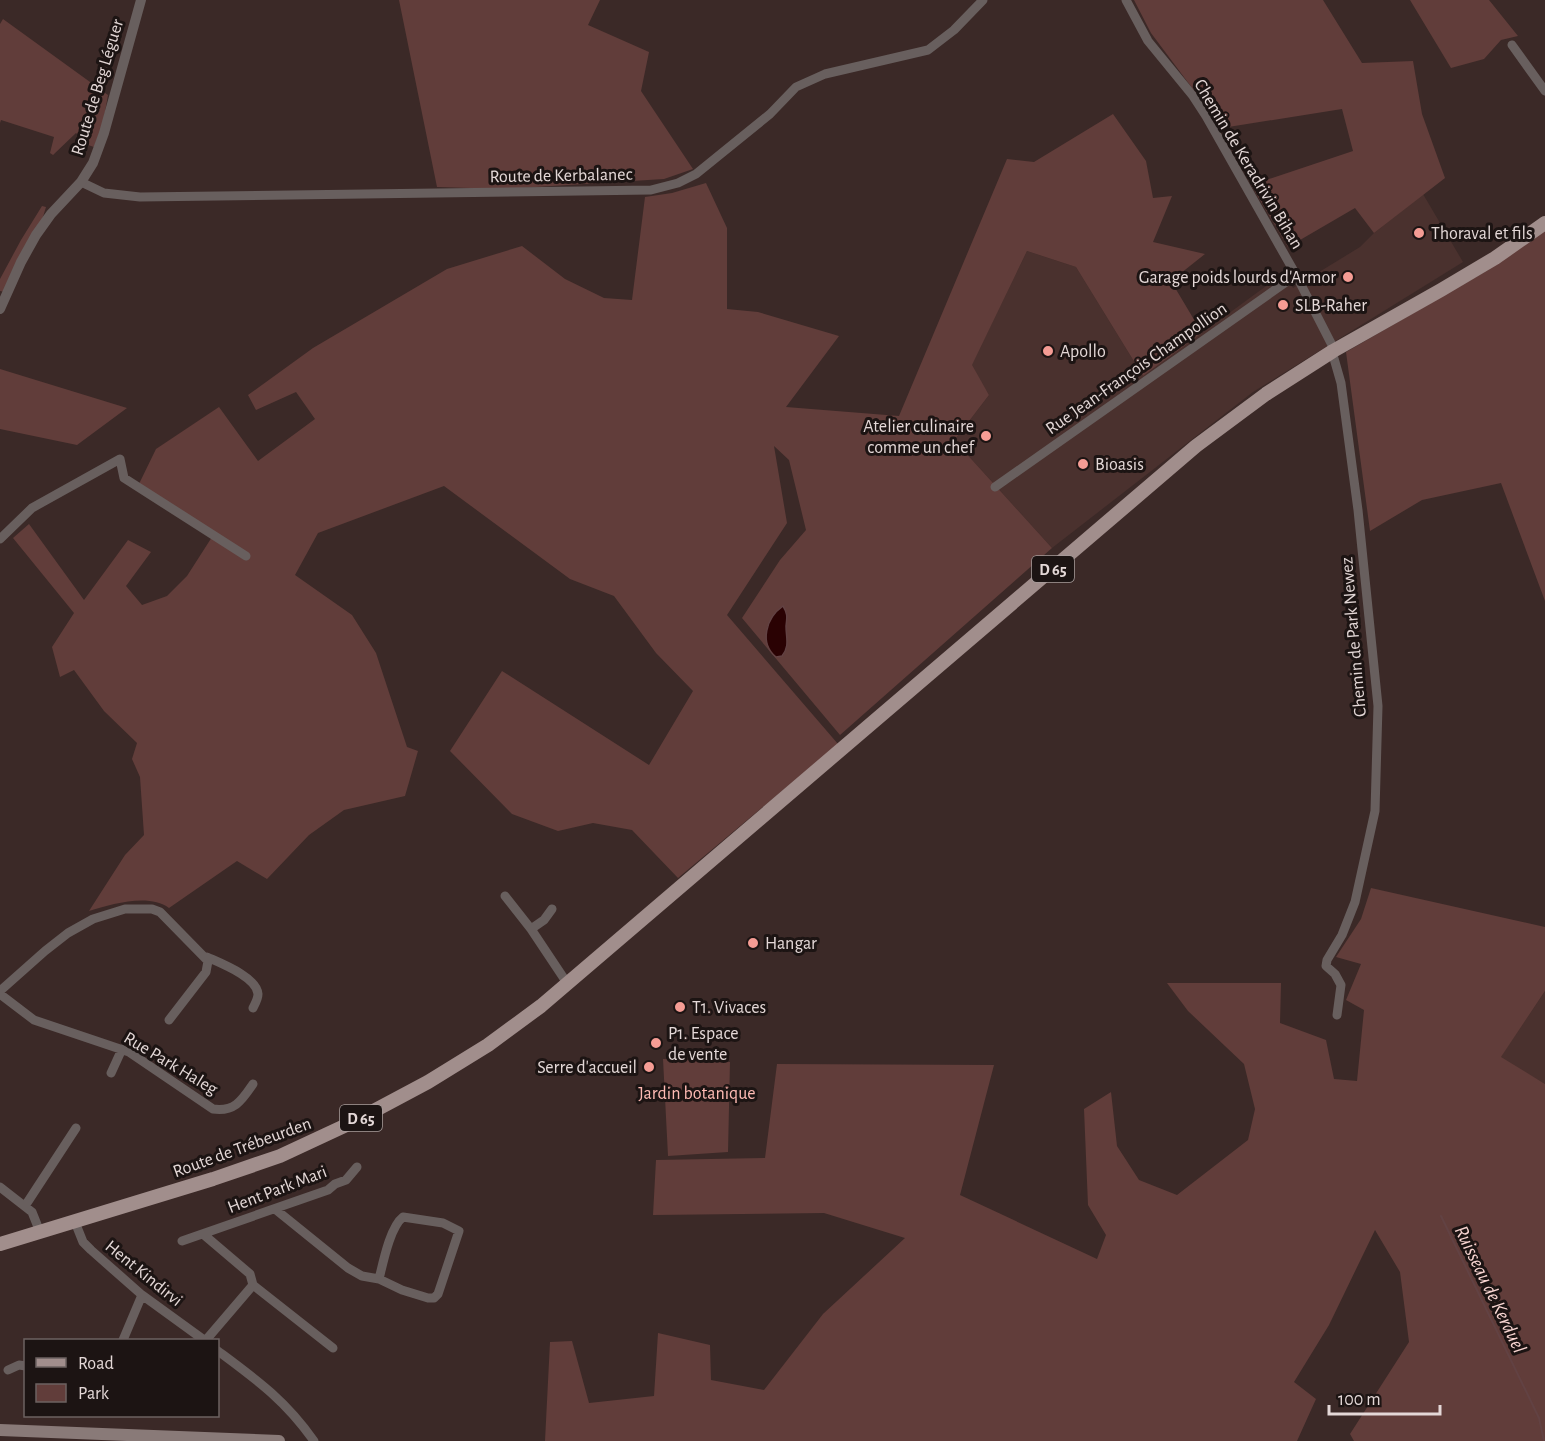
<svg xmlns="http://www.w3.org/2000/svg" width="1545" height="1441" viewBox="0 0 1545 1441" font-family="'Alegreya Sans',sans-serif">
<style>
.built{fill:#4a312e}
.green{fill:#613d3a}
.water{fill:#2a0203;stroke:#624243;stroke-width:1.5}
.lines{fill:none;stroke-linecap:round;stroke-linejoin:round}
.stream{stroke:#624243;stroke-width:2}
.minor{stroke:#685f5e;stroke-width:9}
.tertiary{stroke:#685f5e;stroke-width:10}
.secondary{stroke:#897a78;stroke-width:12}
.primary{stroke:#a18e8c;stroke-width:14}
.poi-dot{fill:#f59c94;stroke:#1c1413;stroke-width:2}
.labels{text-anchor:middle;stroke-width:6;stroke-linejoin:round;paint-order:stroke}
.shield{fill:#1c1413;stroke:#a89d9c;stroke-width:1.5}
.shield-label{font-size:16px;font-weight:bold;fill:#e4d8d7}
.street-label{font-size:18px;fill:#e4d8d7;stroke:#1c1413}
.poi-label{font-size:18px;fill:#e4d8d7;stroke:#1c1413;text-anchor:start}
.park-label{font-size:18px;fill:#ffbbb4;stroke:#1c1413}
.water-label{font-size:20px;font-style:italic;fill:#f9d6d2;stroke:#1c1413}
</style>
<rect width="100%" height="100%" fill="#3b2927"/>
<path class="built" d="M1423,194l40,68 -210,130 -201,156 -88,-97 -14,-5 39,-51 -18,-29 56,-115 49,16 67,109 141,-103 9,15 67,-41 14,-14z
M1545,991v93l-45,-26z"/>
<path class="green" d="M399,0h201l-12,25 61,27 -8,39 52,78 -29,10 -161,10 -66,-2z
M1134,0h189l39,63 51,-2 9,53 23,64 -71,55 -19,-25 -67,39 -37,-62 102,-34 -11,-42 -120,19 -71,-95z
M1410,0h79l29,36 -17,4 -17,19 -33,9z
M3,19l105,76 -5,28 -9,24 -6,-2 -12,-12 -23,22 -3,-2 4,-16 -53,-17 -1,3v-99z
M1113,114l33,47 7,37 19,-2 -19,46 52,12 -34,27 31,52 -59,43 -67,-109 -49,-16 -55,114 17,30 -39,51 14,5 88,97 -212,187 -98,-117 38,-58 26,-30 -17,-70 -15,-14 13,77 -60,92 111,129 -160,134 -46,-48 -39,-7 -35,8 -46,-17 -62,-63 52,-80 147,94 44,-74 -37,-38 -42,-57 -44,-17 -126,-93 -126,47 -23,42 57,40 24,38 31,94 11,4 -13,45 -61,14 -35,25 -42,44 -30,-18 -68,47c-20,-15 -57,-4 -80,3l36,-56 19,-20 -4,-58 -8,-18 5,-16 -33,-32 -30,-41 -14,7 -8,-30 22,-34 -61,-75 16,-14 55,76 44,-60 23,12 -25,34 16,19 25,-9 20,-20 25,-39 -75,-49 19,-39 63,-42 39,54 57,-42 -19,-27 -40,18 -8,-15 65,-47 134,-79 75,-23 43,33 39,19 28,2 13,-103 27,-4 34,-10 21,45v81l31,3 81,24 -53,71 113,9 108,-257 27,3z
M42,206l4,1 -4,13 -37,72 -5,-1v-12l21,-39z
M1545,229v372l-44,-118 -79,17 -52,31 -24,-179 142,-82z
M0,369l127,39 -50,37 -77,-16z
M1371,888l174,39v64l-44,66 44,27v357h-191l-4,-7 59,-92 -9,-70 -25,-42 -46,95 -35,57 22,17 -19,42h-752l5,-99 22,-1 17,62 65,-7 4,-63 52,12 1,35 53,10 59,-76 82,-76 -81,-25 -171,2 3,-55 109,-2 12,-94 217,1 -34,130 137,64 9,-24 -18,-30 -4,-96 27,-17 6,54 22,34 38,15 71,-55 7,-31 -11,-45 -56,-53 -21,-28h114l-1,40 46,17 8,39 23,2 7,-71 -18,-10 15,-36 -25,-7 25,-38z
M663,1059l67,3 -2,90 -60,4z"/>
<path class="water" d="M783,606c5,8 4,11 3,20 0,12 4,20 -4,30l-6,1c-17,-14 -10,-39 7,-51z"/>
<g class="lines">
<path class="stream" d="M1441,1216l98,202 5,23"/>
<path class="minor" d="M1126,0l22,41 45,55 13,20 90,159 37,72v8l8,28 17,127 20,196 -3,105 -20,91 -13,33 -15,25 -1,6 9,8 6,11 -4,30
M1512,45l33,46
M81,182l23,11 36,4 511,-7 27,-7 18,-9 74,-60 26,-27 29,-13 103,-24 26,-20 29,-30
M995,487l301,-212
M0,539l32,-31 88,-49 4,19 122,78
M505,896l26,33 36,54
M531,929l13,-9 8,-11
M207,957c13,6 50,20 51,37 0,5 -3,10 -5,14
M0,991l45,-40 23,-18 25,-14 32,-10h27l8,3 48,49 -2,11 -37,48
M0,994l34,26 95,32 84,57c22,3 29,-9 40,-25
M111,1073l11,-24
M0,1187l32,25 8,20
M25,1206l51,-78
M275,1209l73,59 14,8 17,3 23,11 26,8h6l4,-4 21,-63 -16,-8 -40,-6c-13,10 -20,46 -24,62
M75,1222l8,20 8,8 51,45 62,45
M203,1234l47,40 3,11
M182,1241l146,-51 7,-6 11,-4 11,-13
M253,1285l80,63
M123,1340l19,-45
M206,1340l47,-55
M218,1351c39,29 67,49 96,90
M8,1370l11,-5 7,1"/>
<path class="tertiary" d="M0,309l21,-47 15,-27 15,-21 30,-32 12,-19 11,-30 37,-133"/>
<path class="secondary" d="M0,1430l279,11"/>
<path class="primary" d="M0,1244l213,-65 67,-23 73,-34 75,-40 60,-37 53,-39 655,-560 70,-52 67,-43 108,-61 54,-32 50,-35"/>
</g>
<g class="poi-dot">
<circle cx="1419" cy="233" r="6"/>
<circle cx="1348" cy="277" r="6"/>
<circle cx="1283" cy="305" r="6"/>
<circle cx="1048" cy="351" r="6"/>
<circle cx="986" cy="436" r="6"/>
<circle cx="1083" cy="464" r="6"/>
<circle cx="753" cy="943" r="6"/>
<circle cx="680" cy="1007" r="6"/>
<circle cx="656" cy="1043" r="6"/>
<circle cx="649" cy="1067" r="6"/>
</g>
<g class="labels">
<g class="shield">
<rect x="1032" y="556" width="42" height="26" rx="4.5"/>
<rect x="340" y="1105" width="42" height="26" rx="4.5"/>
</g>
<g class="shield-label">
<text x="1053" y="575">D 65</text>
<text x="361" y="1124">D 65</text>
</g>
<g class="street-label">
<text transform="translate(97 87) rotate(-73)" y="6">Route de Beg Léguer</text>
<text transform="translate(1249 164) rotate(59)" y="6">Chemin de Keradrivin Bihan</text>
<text transform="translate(561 175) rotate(-1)" y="6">Route de Kerbalanec</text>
<text transform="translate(1136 368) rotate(-35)" y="6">Rue Jean-François Champollion</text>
<text transform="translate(1353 637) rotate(-95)" y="6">Chemin de Park Newez</text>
<text transform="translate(171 1063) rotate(31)" y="6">Rue Park Haleg</text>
<text transform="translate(242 1147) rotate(-20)" y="6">Route de Trébeurden</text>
<text transform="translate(277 1189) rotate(-21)" y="6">Hent Park Mari</text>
<text transform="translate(144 1273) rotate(39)" y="6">Hent Kindirvi</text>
</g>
<g class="poi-label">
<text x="1431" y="239">Thoraval et fils</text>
<text x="1336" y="283" text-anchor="end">Garage poids lourds d'Armor</text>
<text x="1295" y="311">SLB-Raher</text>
<text x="1060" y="357">Apollo</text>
<text x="974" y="432" text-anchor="end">Atelier culinaire<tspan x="974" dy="21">comme un chef</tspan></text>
<text x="1095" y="470">Bioasis</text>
<text x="765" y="949">Hangar</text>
<text x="692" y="1013">T1. Vivaces</text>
<text x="668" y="1039">P1. Espace<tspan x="668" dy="21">de vente</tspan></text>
<text x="637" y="1073" text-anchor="end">Serre d'accueil</text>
</g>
<g class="park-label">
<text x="697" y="1099">Jardin botanique</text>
</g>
<g class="water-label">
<text transform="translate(1491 1289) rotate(64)" y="7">Ruisseau de Kerduel</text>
</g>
</g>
<rect x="24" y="1339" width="195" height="78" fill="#1c1413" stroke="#6c6261" stroke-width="1.5"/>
<rect x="36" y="1358" width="30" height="9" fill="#a18e8c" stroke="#6c6261" stroke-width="1.5"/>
<text x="78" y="1369" font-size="18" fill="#e4d8d7">Road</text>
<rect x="36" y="1384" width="30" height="18" fill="#613d3a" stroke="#6c6261" stroke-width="1.5"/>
<text x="78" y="1399" font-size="18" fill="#e4d8d7">Park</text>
<path d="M1329 1405v9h111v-9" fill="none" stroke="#e4d8d7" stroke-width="3"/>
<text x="1338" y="1405" font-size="18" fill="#e4d8d7" stroke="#1c1413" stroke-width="4.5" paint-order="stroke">100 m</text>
</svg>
